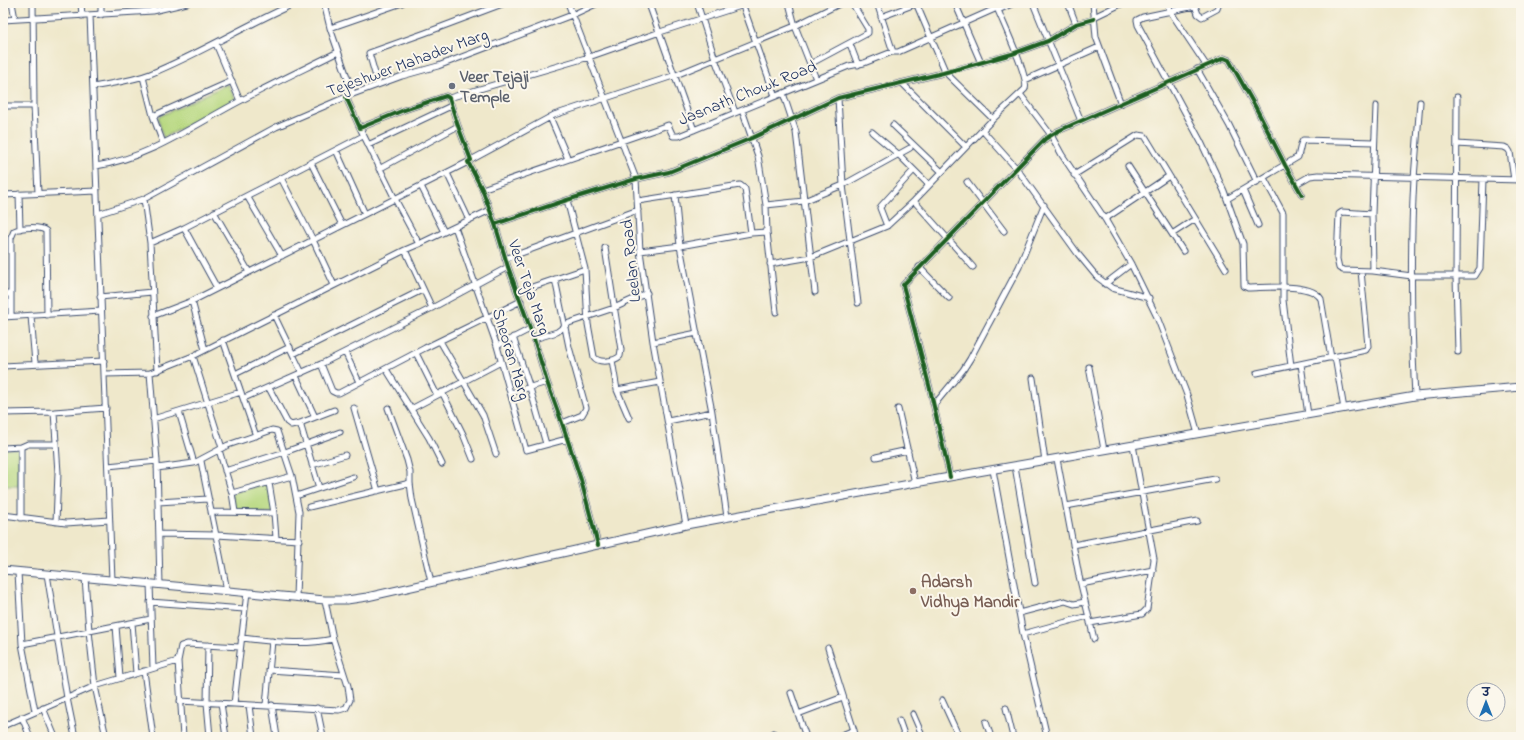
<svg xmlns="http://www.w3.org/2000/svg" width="1524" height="740" viewBox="0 0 1524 740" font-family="'Indie Flower','Playpen Sans Deva',sans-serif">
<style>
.park{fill:#b7d880;stroke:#69846f}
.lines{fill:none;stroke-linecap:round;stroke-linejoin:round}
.minor-casing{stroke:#3b4b6e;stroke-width:7}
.secondary-casing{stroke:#3b4b6e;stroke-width:9}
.minor{stroke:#fff;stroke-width:5}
.secondary{stroke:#fff;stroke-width:7}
.cycleway-casing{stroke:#fbf7ec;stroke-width:6}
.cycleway{stroke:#1b5e20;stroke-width:4}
.worship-dot{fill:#6b7280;stroke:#fbf7ec;stroke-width:1.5}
.education-dot{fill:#8d6e63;stroke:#fbf7ec;stroke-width:1.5}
.labels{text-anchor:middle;stroke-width:4;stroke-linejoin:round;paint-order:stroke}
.street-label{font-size:17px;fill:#1b2f5e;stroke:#fbf7ec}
.worship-label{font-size:17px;font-weight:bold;fill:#5b616d;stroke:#fbf7ec;text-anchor:start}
.education-label{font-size:17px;font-weight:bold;fill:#785e54;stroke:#fbf7ec;text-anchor:start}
</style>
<rect width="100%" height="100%" fill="#fbf7ec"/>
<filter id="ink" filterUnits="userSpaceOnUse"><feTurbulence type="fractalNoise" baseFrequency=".025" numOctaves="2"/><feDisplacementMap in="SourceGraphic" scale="8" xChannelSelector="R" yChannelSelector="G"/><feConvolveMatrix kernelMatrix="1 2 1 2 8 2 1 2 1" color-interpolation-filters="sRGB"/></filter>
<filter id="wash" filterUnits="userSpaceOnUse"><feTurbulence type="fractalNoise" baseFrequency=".012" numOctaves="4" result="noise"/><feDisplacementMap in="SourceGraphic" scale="16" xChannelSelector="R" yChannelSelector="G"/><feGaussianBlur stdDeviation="0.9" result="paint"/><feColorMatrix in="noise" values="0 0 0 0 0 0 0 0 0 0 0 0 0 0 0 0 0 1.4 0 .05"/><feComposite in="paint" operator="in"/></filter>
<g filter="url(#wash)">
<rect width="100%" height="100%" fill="#efe8cb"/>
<path class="park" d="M228,84l8,16 -73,38 -5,-21z
M3,449h15l1,37h-16z
M269,483l5,30 -39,-1 -3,-19z"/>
</g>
<g filter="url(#ink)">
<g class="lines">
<defs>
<path id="minor" d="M12,3l3,16
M33,3l1,103 4,87
M81,3l1,13
M101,3v12
M324,3l6,25 23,66
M568,3l68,176 4,72 13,91 33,183
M697,3l18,56 20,53
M742,3l33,93
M789,3l6,23 21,53
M877,3l16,49
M916,3l30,70 47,46
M955,3l26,60
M1033,3l48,118
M1068,3l8,21
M1093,3l3,34 25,67
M1167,3l3,8 36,54
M1194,3l4,11 4,3 15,-8 2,-6
M1195,6l-52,11 -6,3 1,5 63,117 23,49 19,53 1,42 4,2c17,0 64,-6 73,11l10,59
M650,7l44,123
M153,11v-8
M90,15l22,565
M881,17l37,-14
M1094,17l29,-14
M3,20l150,-9 34,-8
M330,28l72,-25
M216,44l24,57
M850,44l8,21
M810,64l58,-31v-4l-16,-26
M1197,69l32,56 28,57
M143,77l10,39 10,27
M1025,80l74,-33
M902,83l64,64
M378,84l-9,-31 56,-20 80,-30
M93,87c19,-4 39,-6 57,-13 50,-20 97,-50 146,-71
M783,93l13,39 19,160
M1020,94l31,41 11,20 43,64 26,45 26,53 30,78 11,39
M346,97l14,31 44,-18 42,-14 3,2 9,28 13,34 -3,2 14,27 13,35 13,43 26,72 13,43 15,41 19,57 17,65
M1457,97l-1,180 2,75
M449,98l140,-41 71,-25 90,-29
M838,98l5,87 15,118
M3,106h31
M742,110l16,46 8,49 1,27 9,80
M153,116l79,-35
M550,117l18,42
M893,125l49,47
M360,128l35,71 24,45
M982,130l35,39 61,85 19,23 15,11 37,10
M872,132l26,22 31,31
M1457,144l47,3 4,2 2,3 4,28
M368,145l83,-39
M336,150l29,64
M471,160l83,-45 122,-40 119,-49 46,-23
M311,163l31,62
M96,166c53,-8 98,-41 144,-65 32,-17 66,-33 98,-49
M1128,166l55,85
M379,169l79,-43
M447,173l22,47
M1074,175l64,-40 7,1 81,133
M281,178l32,62 21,45
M1264,178l19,35v87l8,66
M967,182l37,49
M1296,184l14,-8 8,-1 203,5
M421,186l23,46
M482,189l186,-64 5,11h6l170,-70 15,-3 28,-11h6l99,-44 -2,-5
M1243,190l15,35
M19,194l1,35
M3,195l94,-4
M675,195l5,51 32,166 15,105
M247,196l35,60
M144,199l6,44 7,128
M1227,199l71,-42 3,-13 2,-4 71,2
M638,201l102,-16 5,4 6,44
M914,201l59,66
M766,205l38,-4 39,-16 67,-37
M214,212l35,60
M98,214l46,-15 132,-72 77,-33 49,-18 36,-10 134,-51 26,-12
M1372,214l-30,-2 -3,2 -2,45 2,9 4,2 30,1 39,5h63l5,-8 3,-89
M1105,219l64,-43
M495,224l72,-24 69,-21 33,-7 83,-34 86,-40 105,-25 69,-19 36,-13 28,-17 18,-5
M887,226l-7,-18 1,-2 32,-35
M455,227l42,119 29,104 41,-11
M184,228l33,60
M1172,234l23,-15
M150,243l34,-15 179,-92
M405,250l27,58
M640,251l40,-5 71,-13 16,-1
M505,259l133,-49
M770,264l41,-7 76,-31 27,-25 79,-82 32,-30c5,-10 -22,-66 -27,-79l16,-7
M919,267l30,31
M585,269l3,55 6,33c5,7 21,4 26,-1l1,-6 -16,-102
M1373,271l-1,-57 4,-108
M555,279l14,68 17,61 -4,7 -20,8
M1105,284l26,-20
M517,292l68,-23 -18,-69
M3,294h8
M100,297l52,-5
M192,301l13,49
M274,315l28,58
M11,316v-78l3,-7c7,-4 26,-5 32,0l1,84
M31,316l4,47
M153,316l39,-15 276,-139
M3,317l98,-6
M513,337l17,51 16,56
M534,339l23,-7 12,-9 45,-15 33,-15
M223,340l33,96
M440,341l43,74 13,39
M653,342l44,-9
M497,346l33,-17
M345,352l14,30
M416,353l21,42
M293,354l129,-64
M193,356l29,92
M1335,357l9,52
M612,360l5,30 12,28
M321,364l11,27 4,2h3l86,-45 96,-47
M1301,364l7,51
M3,366l101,-5
M1089,367l15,83
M386,369l43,69 13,26
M150,373l7,88 3,124
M1257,373l109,-23 2,-4 -7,-75
M104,374l46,-1 43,-17 212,-106 14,-6 71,-34
M235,374l55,-27
M296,376l19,41
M1033,378l12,83
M269,388l18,34 4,3 9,-2 34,-13
M617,390l43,-8
M442,392l21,42 10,25
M511,393l36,-11
M1415,396c-4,-72 -5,-146 -1,-218 2,-26 4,-51 6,-76
M244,398l77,-34 111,-56 76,-41
M934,405l29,-35 7,-11 49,-92 25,-62
M354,408l24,83
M388,408l19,52 3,12v11l2,16 19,83
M411,409l90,-47
M898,409l17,74
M54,412l4,61 -2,49
M179,412l15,51
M3,413l51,-1 52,-4
M153,419l88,-27
M668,421l44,-9
M300,423l19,65
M3,448l18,-1
M219,450l13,43 3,19
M876,457l32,-7
M1057,459l22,117 15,63
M201,461c8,43 18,86 26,130
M312,465l33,-10
M108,466l49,-5
M1015,466l20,117
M157,468l37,-5 34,-18 44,-15 5,1 15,45 7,36 -3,85
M993,470l30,164 24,103
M225,471l60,-19 55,-20
M950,477l-20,-88 -27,-104 142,-146 13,-8 166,-73 5,2 26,46 30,59 17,30
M269,483l5,30 2,25
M232,493l60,-17
M296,496l57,-19
M158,502l50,-3
M1066,506l149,-27
M309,507l101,-24
M211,512l63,1
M3,515l63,8 43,-3
M21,518v-71l7,-3h28
M159,534l58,1 82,5
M1073,545l124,-24
M18,572l4,72 13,67
M47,574l20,124 8,39
M85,578l4,53 6,55 11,51
M150,584l3,84
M1081,584l72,-14
M150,602l94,7
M1019,613l46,-12 9,3 11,-2
M132,623l4,50
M1090,623l52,-9 5,-5 7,-50 -21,-114
M116,626l4,52
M1023,634l65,-18
M241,638c31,3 61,8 92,1
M22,644l129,-25
M208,645l-1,58 3,34
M828,648l28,89
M269,670l75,5
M144,671l9,66
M791,693l15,44
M942,700l17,37
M180,701l159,9 7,-2 4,-8 -2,-14 -15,-47 -8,-39
M221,703l5,34
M234,704l13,-112
M249,705l4,32
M266,705l6,-64
M272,705l5,32
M43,708l12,29
M317,708l6,29
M1006,708l7,29
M798,714l45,-17
M913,714l10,23
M22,717l8,20
M899,720l6,17
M986,722l5,15
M3,726l92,-40 83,-25
M774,733l1,4
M183,737l-5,-76 3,-15 6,-2 53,3
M837,737l17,-7"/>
<path id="secondary" d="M3,570l322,30h22l20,-3 319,-72 229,-42 500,-87 106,-9"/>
</defs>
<use href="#minor" class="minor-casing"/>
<use href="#secondary" class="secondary-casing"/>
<use href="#minor" class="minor"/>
<use href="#secondary" class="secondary"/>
<defs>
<path id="cycleway" d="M346,97l14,31 44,-18 42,-14 3,2 9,28 13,34 -3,2 14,27 13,35 13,43 26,72 13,43 15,41 19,57 17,65
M495,224l72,-24 69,-21 33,-7 83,-34 86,-40 105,-25 69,-19 36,-13 28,-17 18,-5
M950,477l-20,-88 -27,-104 142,-146 13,-8 166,-73 5,2 26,46 30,59 17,30"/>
</defs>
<use href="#cycleway" class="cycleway-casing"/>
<use href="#cycleway" class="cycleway"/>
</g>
</g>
<circle class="worship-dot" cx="452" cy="86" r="4"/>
<circle class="education-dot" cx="913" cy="591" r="4"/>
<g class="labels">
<g class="street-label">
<text transform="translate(407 62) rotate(-20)" y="6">Tejeshwer Mahadev Marg</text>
<text transform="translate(747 92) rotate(-22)" y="6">Jasnath Chowk Road</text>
<text transform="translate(630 261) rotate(-96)" y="6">Leelan Road</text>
<text transform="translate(530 287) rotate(71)" y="6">Veer Teja Marg</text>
<text transform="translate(512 354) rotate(73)" y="6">Sheoran Marg</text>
</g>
<g class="worship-label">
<text x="460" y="82">Veer Tejaji<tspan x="460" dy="20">Temple</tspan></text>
</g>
<g class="education-label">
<text x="921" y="587">Adarsh<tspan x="921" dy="20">Vidhya Mandir</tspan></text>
</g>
</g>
<rect width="1524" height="740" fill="none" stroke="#fbf7ec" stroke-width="16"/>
<g transform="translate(1486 702)"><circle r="19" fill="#fbf7ec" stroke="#a1a7b3"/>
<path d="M0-3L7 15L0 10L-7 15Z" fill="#1f6fb2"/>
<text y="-6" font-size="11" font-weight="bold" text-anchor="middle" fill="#1b2f5e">उ</text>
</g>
</svg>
